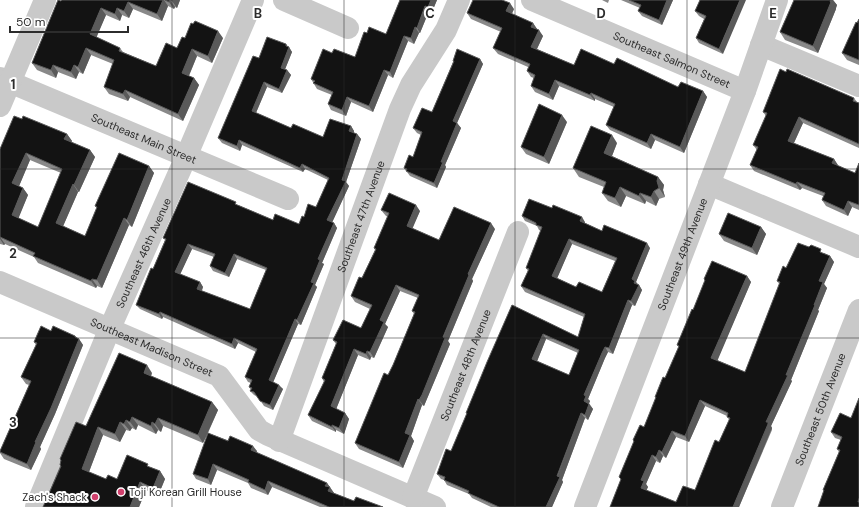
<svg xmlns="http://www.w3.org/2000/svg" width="859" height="507" viewBox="0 0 859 507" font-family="'DM Sans',sans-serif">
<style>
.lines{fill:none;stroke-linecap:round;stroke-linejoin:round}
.minor{stroke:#c9c9c9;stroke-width:22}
.wall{fill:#898989;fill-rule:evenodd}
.shaded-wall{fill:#5a5a5a}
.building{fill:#131313;stroke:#5a5a5a;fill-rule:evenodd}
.grid{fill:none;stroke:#2c2c2c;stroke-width:1;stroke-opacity:0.55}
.poi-dot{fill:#d1406d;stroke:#fff;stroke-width:1.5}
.labels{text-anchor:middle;stroke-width:4;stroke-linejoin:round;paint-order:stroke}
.street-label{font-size:11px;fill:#2c2c2c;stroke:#fff}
.poi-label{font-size:11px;fill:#2c2c2c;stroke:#fff;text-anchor:start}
.grid-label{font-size:13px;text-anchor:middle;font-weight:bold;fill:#2c2c2c;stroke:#fff;stroke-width:4;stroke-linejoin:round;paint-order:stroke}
</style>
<rect width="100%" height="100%" fill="#fff"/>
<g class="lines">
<g class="minor">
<path d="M284,0l64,28"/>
<path id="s1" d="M532,0l213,91"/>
<path d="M761,45l98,41"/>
<path id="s2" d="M0,78l288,121"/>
<path d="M0,106l45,-106"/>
<path d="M709,184l150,63"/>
<path id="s3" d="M0,282l219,94 40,54 9,5 167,72"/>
<path id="s4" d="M279,441l121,-332 11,-24 35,-55 13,-30"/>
<path id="s5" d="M413,498l105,-266"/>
<path id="s6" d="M36,507l74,-179 76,-171 67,-157"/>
<path id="s7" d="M585,507l160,-416 32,-91"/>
<path id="s8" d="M782,507l77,-197"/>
</g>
</g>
<path class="wall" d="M62,0h118l-3,8 -2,-1 -1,2 -6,-3 -6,15 -29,-12 -4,9 -7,-3 -2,6 -14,-6 -10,22 24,11 3,4 33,14 21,-18 8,-10h38l-11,25 -15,-7 -8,20 5,2 5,7 -16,36 -53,-24 -2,4 -19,-7 -5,-7 9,-23 -22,-9 -8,19 -4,-2 -3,7 -18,-7 -2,6 -19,-8 -5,-7z
M400,0h37l-5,12 -3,-1 -9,22h-1l-5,11 -6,-3 -15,37 -5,-3 -15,37 -22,-10 -5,14 -15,-6 -3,-6 4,-9 -15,-6 -6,-10 21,-26 23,4 12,-24 19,1z
M602,0h7l-1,3z
M621,0h52l-11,25 -20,-9 -4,-5 2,-3z
M700,0l23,54 -24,-11 -3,-5 8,-19 -5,-3 -4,-5z
M794,0h39l4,5 -1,3v1l-18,44 -33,-13 -5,-8z
M514,9l-2,5 21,9 4,6h-1l7,7 -6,13 37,16 40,-1 64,23 25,4 4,6 -23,56 -29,-13 -4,9 -41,-19 -4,-5 8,-18 -19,-8v2l-36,-15 -6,14 -18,-8 -4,-6 3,-8 -3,-1 -4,-6 1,-4 -30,-13 -5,-6 8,-16 -30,-13 -4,-6z
M859,19v46l-12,-5 -5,-7z
M288,46l4,6 -7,17 2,1 4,5 -9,18 -15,-6 -11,26 35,15 32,9 28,-11 3,5v2l3,1 4,5 -15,43 3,4 -17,36 2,1 3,5 -15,35 2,1 -9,21 2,2 -16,38 -3,-1 -25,58 10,7 -10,21 -9,-4 -6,-9 -4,-2 -4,-4 1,-1 -2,-3 2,-4 -3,-1 -3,-5 11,-25 -18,-9 -3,6 -72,-32 -1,2 -22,-10 -4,-4 17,-36 12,-29 -2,-2 75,-33 35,15 26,4 5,-7 12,-10 12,-27 -23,-11 -2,3 -61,-27 -2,6 -18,-8 -4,-5 41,-80zM192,249l22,8 -4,9 3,5 16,6 8,-18 29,11 -16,39 -48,-18 1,-4 -3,-5 -20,-8z
M480,59l3,5 -26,59 4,5 -16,37 1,2 -9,21 -27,-12 -6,-8 9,-11 8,-22 -4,-2 -4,-5 19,-16 21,-50v-1z
M786,72l68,26 3,4 2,1v45l-56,-25 -9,20 40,16 4,7 17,7 4,-10v47l-7,-3 -4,9 -22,-10 -4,-6 1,-4 -21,-8 -2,2 -46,-19 -4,-6 7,-15 -4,-5 13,-29 -3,-4z
M567,122l-18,42 -23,-10 -5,-7z
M67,134l5,7 -1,1 19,8 5,7 -16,35h-1l-15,34 22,10 12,-28 -2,-2 54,-40 5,7 -22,54 -3,-2 -27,63 -5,-2 -1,2 -58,-25 -4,-6 -29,-13 -1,1 -4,-1v-95zM30,160l31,13 -23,54 -20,-9 10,-23 -5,-7 -4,-2z
M617,143l-5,13 46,21 6,8 -1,5 2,7 -6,2 -3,7 -10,-5 -1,3 -19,-8 -5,11 -13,-6 -6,-8 2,-6 -25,-10 -6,-9z
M381,210l39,1 -8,17 27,12 56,-11 -23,50 1,2 -25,60 2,3 -24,57 -2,5 -2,-1 -11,31 3,5 -11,27 -44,-19 -4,-6 38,-78 21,-51 -2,-3 6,-13 -18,-7 -15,33 3,3 -14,31 -3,-1 -1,3 -12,-5 -22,54 9,4 4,6 -5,15 -8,-4v2l-24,-11 -4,-6 16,-33 -2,-4 14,-34 -3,-4 28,-12 9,-19 -15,-7 -4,-6 11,-18 13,-28 -1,-2 14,-31 -2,-1z
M522,216l63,6v1l17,8 48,17 -14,34 3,3 3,5 -7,16 -3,-1 -19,49 -5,-2 -3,6 -17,41 2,2 -1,2 4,6 -5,11 -3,-2 -23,62 1,2 -11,25h-61l-19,-9 -3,-4 -22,-9 -3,-5 -3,-1 -4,-5 14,-23 16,-37 -1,-1 46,-108 66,32 6,-20 -59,-25 -4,-6 7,-15 -2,-3 15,-37 -2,-1 -2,-4 -12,-5zM572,244l43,17 -13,31 -26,-5 -19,-9zM546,339l32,14 -9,22 -32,-14z
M761,227l5,7 -9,21 -33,-14 -5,-7z
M824,253l6,3 4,6 -10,22 3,4 -9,22 1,1 -28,69 1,1 -21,45 1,2v2l-33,77h-129l11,-27 -2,-3 15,-35 -1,-2 11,-13 12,-29 -1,-1 10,-19 14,-31 -2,-2 16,-35 12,-29 -1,-2 43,-3 4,6 -34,78 28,12 35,-87 -3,-4 9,-13zM705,406l22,10 2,4 -10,22 -24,48 -19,12 -30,-12 2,-3 -2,-3 10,-23 4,2 3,-7 3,2 10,-21 13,5z
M51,331l24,5 2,2 2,1 4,6 -28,69 -15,33 1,2 -10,21 -27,-11 -4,-6v-2l29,-66 -3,-1 -5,-7 15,-32 -2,-3z
M152,373l-1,3 61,26 6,8 -10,23 49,18 -1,2 71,30 7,10h-1l21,8 29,6h-63l-48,-20 -4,8 -17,-7 -3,-5 -31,-13 -6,15 -15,-6 -3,-5 15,-40 -5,9 -40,-17 -2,6 -3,-2 -2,4 -18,-9 -2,5 -4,-2 -2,3 -4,-1 -6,12 -17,-7 -14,37 17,7h11l33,-12 10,4 5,8 -7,17 -12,-6 -7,17h-96l17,-41v-1l1,-5 -1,-1 26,-33z
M851,418l8,89 -35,-16 -1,-1 16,-38 -2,-3 4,-9 -6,-2 -4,-6z"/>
<path class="shaded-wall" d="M163,0h1l4,6 -6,15 -5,-7z
M170,0l5,7 -1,2 -5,-7z
M172,0h8l-3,8 -5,-7z
M431,0h6l-5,12 -4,-5z
M667,0h6l-11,25 -3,-5z
M740,0h6l-23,54 -4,-5z
M831,0h2l4,5 -1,3v1l-18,44 -5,-7z
M128,2l5,7 -4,9 -5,-7z
M510,3l4,6 -4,8 -4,-6z
M425,6l4,5 -9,22 -3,-5z
M101,8l5,7 -11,26 -5,-7z
M117,8l5,7 -2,6 -5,-7z
M533,23l4,6 -2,4 -4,-6z
M415,27l4,6 -5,11 -3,-6z
M539,30l4,6 -8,17 -4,-6z
M218,31l5,7 -11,25 -4,-7z
M404,36l4,5 -15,37 -3,-6z
M286,44l3,4v-1l3,5 -8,20 -3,-4z
M86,48l5,7 -8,19 -5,-7z
M192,49l5,7 -10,24 -5,-7z
M480,59l3,5 -26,59 4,5 -16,37 1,2 -9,21 -3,-5 19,-62z
M53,65l5,7 -2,6 -5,-8z
M74,65l5,7 -3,7 -5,-7z
M287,70l4,5 -9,18 -3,-4z
M384,70l4,5 -15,37 -4,-6z
M194,78l5,7 -16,36 -5,-7z
M555,80l4,6 -6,14 -4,-6z
M264,82l3,5 -12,28 -3,-4z
M125,90l5,7 -2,4 -5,-7z
M703,91l4,6 -23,56 -4,-6z
M591,93l4,6v2l-5,-6z
M347,97l4,5 -5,14 -4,-6z
M562,115l5,7 -18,42 -5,-7z
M799,117l4,6 -11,24 -4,-6z
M351,126l3,5 -1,5 -4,-5z
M67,134l5,7 -3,6 -5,-8z
M357,134l4,5 -15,43 3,4 -18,39 -4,-5z
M651,134l4,6 -4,9 -4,-6z
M612,135l5,8 -7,18 -6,-8z
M239,140l3,5 -2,6 -3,-5z
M90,150l5,7 -16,35 -5,-7z
M26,153l4,7 -13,31 -5,-8z
M834,159l4,6 -2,4 -4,-6z
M302,164l3,5 -2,3 -3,-4z
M149,166l5,7 -22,54 -5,-7z
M658,177l6,8 -1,5 2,7 -6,-9 -2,-7z
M797,182l5,6 -2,2 -4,-6z
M73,184l5,8 -17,39 -5,-8z
M620,187l6,9 -5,11 -6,-9z
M23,188l5,7 -11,27 -5,-7z
M654,191l5,8 -3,7 -5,-9z
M640,193l6,8 -1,3 -6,-8z
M848,201l4,6 -4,9 -4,-6z
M416,205l4,6 -9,21 -4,-6z
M582,217l3,5 -1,4 -4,-5z
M124,218l5,7 -27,63 -5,-8z
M334,223l3,5 -15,35 2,1 -9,21 2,2 -16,38 -4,-5 21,-61z
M491,223l4,6 -23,50 1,2 -25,60 2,3 -26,62 -5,-6 49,-126z
M761,227l5,7 -9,21 -5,-7z
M0,237l5,7 -1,1 -4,-6z
M569,239l3,5 -16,37 -4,-5z
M647,243l3,5 -14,34 2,3h1l3,5 -7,16 -4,-5 1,-22z
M188,244l4,5 -13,28 -4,-5z
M234,254l3,5 -8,18 -4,-4z
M830,256l4,6 -10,22 3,4 -9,22 1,1 -28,69 1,1 -21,45 1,2 -33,79h-6l33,-85 20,-47 28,-70 5,-24z
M747,276l4,6 -35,82 -5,-6z
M92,279l5,7 -1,2 -5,-7z
M200,282l3,5 -3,7 -3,-5z
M396,285l4,6 -15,33 3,3 -14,31 -4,-6 10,-32z
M628,300l4,5 -19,49 -4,-6z
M160,312l3,5 -1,2 -3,-5z
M295,319l3,5 -26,61 -3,-5z
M543,334l3,5 -10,25 -4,-5z
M75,336l3,4 1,-1 4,6 -28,69 -15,33 1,2 -10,21 -4,-6 8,-22z
M234,338l4,5 -3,6 -3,-5z
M605,347l3,5 -3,6 -17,41 2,2 -2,5 -4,-5v-6l18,-42z
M354,349l4,6 -23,57 -4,-6z
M367,351l4,6 -1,3 -4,-6z
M147,365l5,8 -3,8 -5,-8z
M279,385l4,4 -10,21 -3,-5z
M418,399l4,6 -11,31 3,5 -11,27 -4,-6 6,-29z
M700,400l5,6 -16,36 -4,-6z
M212,402l6,8 -15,33 -5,-8z
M589,404l4,5 -5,11 -3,-5z
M345,413l4,6 -5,15 -5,-6z
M581,413l4,5 -23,62 1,2 -11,25h-6z
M132,417l6,8 -2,5 -6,-8z
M158,418l5,8 -2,6 -6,-8z
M126,420l6,8 -2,3 -6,-7z
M120,422l6,8 -6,12 -5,-8z
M152,422l6,8 -2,4 -5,-8z
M332,425l4,5v2l-4,-5z
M98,427l5,8 -16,42 -5,-8z
M672,431l4,6 -10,21 -4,-6z
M253,446l4,5 -2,5 -4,-6z
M659,450l4,6 -3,7 -4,-6z
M652,455l4,6 -10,23 2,3 -3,7 -4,-6v-8z
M213,464l4,6 -6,15 -3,-6z
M160,471l5,8 -7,17 -5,-8z
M268,481l4,6 -4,8 -3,-5z
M140,482l6,8 -7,17h-9z
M327,483l7,10 -2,4 -4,-6 -3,-5z"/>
<path class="building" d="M58,0l3,1 1,-1h101l-6,14 -29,-12 -4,9 -7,-3 -2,6 -14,-6 -11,26 30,14 -1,3 37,15 10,-23 11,5 5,-11 3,1 6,-15 2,1 2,-3 23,10 -10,25 -16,-7 -10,24 12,5 -16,36 -53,-24 -2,4 -19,-7 10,-27 -28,-12 -8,19 -4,-2 -3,7 -18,-7 -2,5 -19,-7z
M165,0h7v1l-2,-1 -1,2z
M400,0h31l-3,7 -3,-1 -8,22 -2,-1 -4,11 -7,-2 -14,36 -6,-2 -15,36 -22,-9 -5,13 -14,-6 5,-12 -20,-9 2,-2 -4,-2 12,-30 9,4 2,-4 21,8 9,-25 3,1 2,-6 17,7z
M473,0h29l8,3 -4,8 27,12 -2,4 8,3 -8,17 43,18 7,-16 33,15 3,-6 61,29 3,-5 22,9 -23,56 -29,-13 -4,9 -41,-18 9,-21 -24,-11 -1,2 -35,-15 -6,14 -18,-8 4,-11 -8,-4 3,-7 -37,-16 9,-20 -35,-15z
M629,0h38l-8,20 -21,-9 3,-6z
M700,0h40l-21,49 -23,-11 10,-22 -11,-5z
M794,0h37l-1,2h1l-18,44 -33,-14z
M859,19v41l-17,-7 14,-31 1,1z
M267,37l19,7v2l3,1 -8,21 6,2 -8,19 -15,-7 -12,29 39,17 2,-4 30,13 7,-18 21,7 -2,5 8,3 -15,46 4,1 -19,39 7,3 -16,36 2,1 -9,22 3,1 -17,37 -2,-1 -26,61 10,5 -9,20 -10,-4 -6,-9 -4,-1 2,-3 -3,-1 3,-7 -7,-3 12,-28 -23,-11 -2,6 -72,-32 -1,2 -23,-9 15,-37 2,1 13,-30 -3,-1 25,-56 48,20 -1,2 38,16 2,-6 24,10 3,-8 2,1 4,-13 8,3 13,-29 -27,-14 -2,4 -61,-28 -2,6 -19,-8 35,-82 6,2zM188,244l27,10 -5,12 15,7 9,-19 33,14 -17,41 -53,-20 3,-7 -25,-10z
M457,49l23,10 -27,62 4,2 -16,39h2l-9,21 -28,-12 1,-2 -3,-1 5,-13 4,2 9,-25 -9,-4 9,-20 10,4 22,-51h-1z
M780,69l6,3 1,-3 67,29 -1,3 6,2v41l-60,-27 -11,24 46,18 -2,4 23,10 4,-10v42l-11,-4 -4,9 -22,-10 3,-7 -28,-11 -1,2 -46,-19 8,-18 -5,-2 14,-32 -4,-1z
M539,104l23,11 -18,42 -23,-10z
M14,116l8,3 1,-3 44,18 -3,5 26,11 -16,35 -1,-1 -17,39 29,13 12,-29 -2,-1 24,-53 30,13 -22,54 -3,-2 -27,62 -5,-1 -1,2 -58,-25 2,-3 -35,-16v-88zM26,153l36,16 -24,58 -26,-12 11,-27 -11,-5z
M591,126l21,9 -8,18 54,24 -1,4 2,7 -5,3 -3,6 -11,-4 -1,3 -19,-9 -5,11 -13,-5 4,-11 -33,-14z
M389,193l27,12 -9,21 32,14 15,-33 37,16 -23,51 1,1 -26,62 2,1 -23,57 -3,5 -1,-1 -13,34 5,2 -11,27 -44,-19 29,-70 4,2 5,-10 22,-53 -3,-1 7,-16 -23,-10 -16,35 4,2 -14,30 -3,-1 -1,3 -12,-5 -23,57 14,7 -6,15 -7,-3v2l-24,-12 17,-35 -3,-2 15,-36 -4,-2 10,-20 18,8 11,-23 -21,-9 8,-19 3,1 14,-29 -2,-1 15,-35 -8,-3z
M529,199l23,9 1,-3 29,12 -2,4 22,10 2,-6 43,18 -15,36 3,2 -1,2 5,2 -8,16 -3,-1 -19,48 -4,-1 -3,6 -18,42 2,1 -2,5 5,3 -4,11 -4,-2 -24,63 3,1 -14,30h-47l-31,-14 1,-2 -25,-11 1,-3 -8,-3 9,-25 5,2 16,-38h-1l21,-51 25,-57 66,32 7,-23 -64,-28 8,-17 -3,-1 16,-41 -6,-2v-2l-14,-7zM569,239l48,19 -15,34 -23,-10 -3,5 -24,-11zM543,334l36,16 -10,25 -37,-16z
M728,213l33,14 -9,21 -33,-14z
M798,243l11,4 2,-2 10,4 -1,3 10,4 -11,25 4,1 -9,23h1l-29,70h2l-22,47h2v2l-35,83h-123l11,-28 -2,-2 15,-36 -1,-1 7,-15 4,2 12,-30h-1l8,-20 2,1 14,-32 -2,-1 15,-36 1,1 12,-30 -1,-1 8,-18 35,15 -36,82 34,14 35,-90 -3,-1 6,-15 3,2zM700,400l28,13 -1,4 3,1 -11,24 -4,-2 -20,50 -12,-4 -7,16 -35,-14 3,-7 -3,-1 11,-25 4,2 3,-7 3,2 10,-21 13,5z
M41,326l10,5 2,-5 22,10v1l4,2 -28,69 -16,34h1l-9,22 -27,-12v-1l31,-70 -10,-4 16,-34 -3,-1z
M119,353l28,12 -3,8 68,29 -14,33 -40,-17 -3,6 -3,-2 -1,4 -19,-9 -2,5 -4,-2 -2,4 -4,-2 -5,12 -17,-7 -16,42 24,10 2,-4 9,4 10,-24 21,9 -1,2 13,5 -7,17 -13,-6 -10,25h-87l18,-41 -1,-1 1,-5 -1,-1 16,-37 10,4z
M859,398v100l-1,4h1v5h-41l6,-17h-1l17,-40 -3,-1 5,-12 -11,-5 9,-19 11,5z
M208,433l20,8 2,-5 23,10 -2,4 76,33 -2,3 5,1 -2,4 26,10 2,-4 27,10h-54l-61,-26 -3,9 -17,-8 1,-2 -36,-16 -5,15 -15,-5z"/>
<path class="grid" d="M172,0v507M344,0v507M515,0v507M687,0v507M0,169h859M0,338h859"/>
<g class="poi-dot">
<circle cx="121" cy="492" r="4"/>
<circle cx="95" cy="497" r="4"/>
</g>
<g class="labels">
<g class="street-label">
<text dy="4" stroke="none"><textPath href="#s1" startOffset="152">Southeast Salmon Street</textPath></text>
<text dy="4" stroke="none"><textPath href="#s2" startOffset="156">Southeast Main Street</textPath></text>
<text dy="4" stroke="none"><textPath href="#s4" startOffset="239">Southeast 47th Avenue</textPath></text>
<text dy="4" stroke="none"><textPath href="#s6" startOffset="276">Southeast 46th Avenue</textPath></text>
<text dy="4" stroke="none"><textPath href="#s7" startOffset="271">Southeast 49th Avenue</textPath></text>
<text dy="4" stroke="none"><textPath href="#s3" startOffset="165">Southeast Madison Street</textPath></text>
<text dy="4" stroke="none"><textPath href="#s5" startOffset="143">Southeast 48th Avenue</textPath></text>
<text dy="4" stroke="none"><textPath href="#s8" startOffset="105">Southeast 50th Avenue</textPath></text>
</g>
<g class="poi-label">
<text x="129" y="496">Toji Korean Grill House</text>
<text x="87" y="501" text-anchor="end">Zach's Shack</text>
</g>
</g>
<g class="grid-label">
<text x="258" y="18">B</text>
<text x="430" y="18">C</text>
<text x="601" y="18">D</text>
<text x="773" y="18">E</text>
<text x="13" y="89">1</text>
<text x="13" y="258">2</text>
<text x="13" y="427">3</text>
</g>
<path d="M10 26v6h118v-6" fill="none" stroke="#2c2c2c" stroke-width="2"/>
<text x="16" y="26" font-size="12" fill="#2c2c2c" stroke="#ffffff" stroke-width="3" paint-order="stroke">50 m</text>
</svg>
